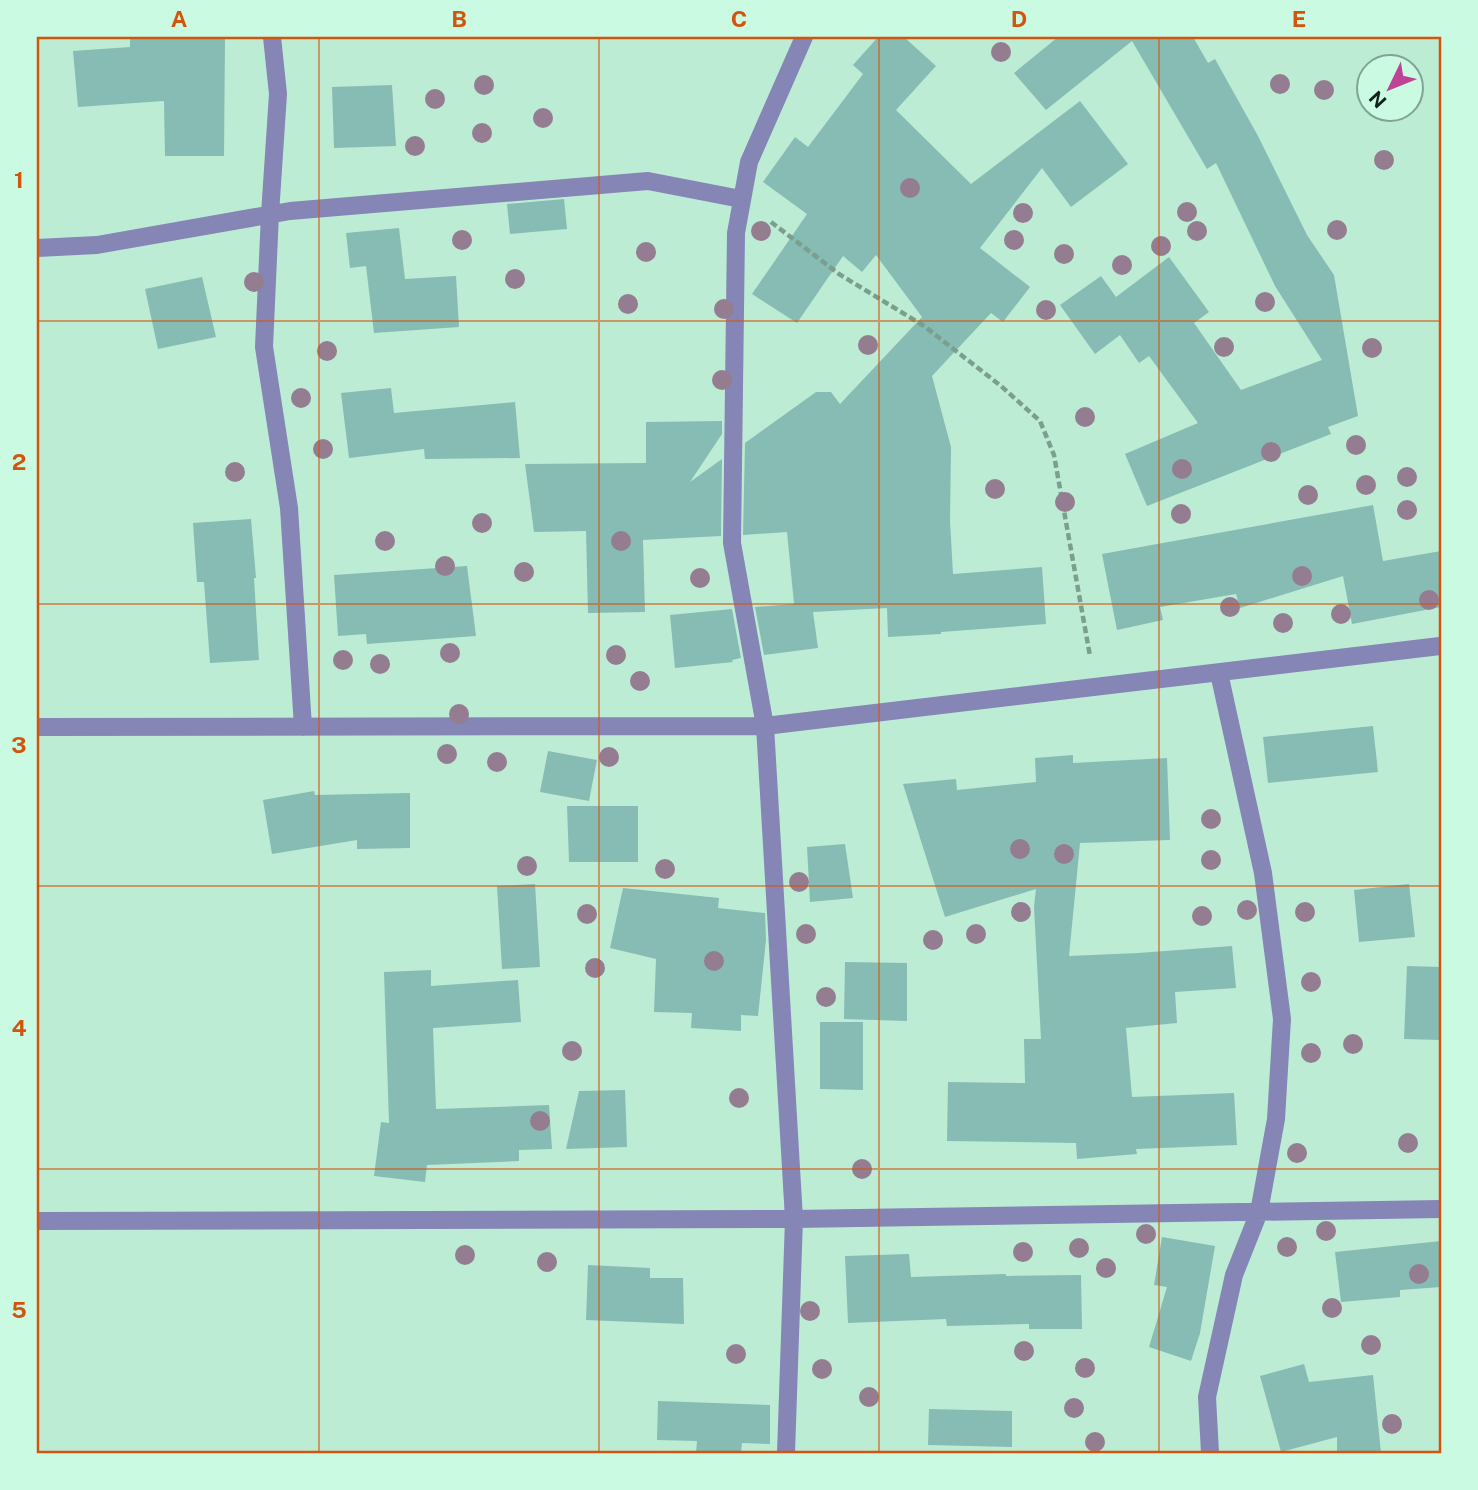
<svg xmlns="http://www.w3.org/2000/svg" width="1478" height="1490" viewBox="0 0 1478 1490" font-family="'Public Sans',sans-serif">
<style>
.building{fill:#86bcb3}
.lines{fill:none;stroke-linecap:round;stroke-linejoin:round}
.path{stroke:#7b9f8e;stroke-width:4.5;stroke-dasharray:7 3.5;stroke-linecap:butt}
.minor{stroke:#8585b6;stroke-width:18}
.tree{fill:#957d91}
.grid{fill:none;stroke:#d2540d;stroke-width:2;stroke-opacity:0.55}
.neatline{fill:none;stroke:#d2540d;stroke-width:2.5}
.grid-label{font-size:23px;text-anchor:middle;font-weight:bold;fill:#d2540d}
</style>
<rect width="100%" height="100%" fill="#bdecd5"/>
<path class="building" d="M130,37h95l-1,119h-59l-1,-55 -86,6 -5,-56 57,-4z
M878,37h26l32,29 -40,44 75,74 109,-83 48,63 -57,43 -29,-39 -62,80 50,39 -27,35 -12,-9 -59,63 19,71 -1,74 3,53 89,-7 4,57 -105,8v2l-53,3 -1,-29 -74,4 5,36 -54,7 -9,-48 39,-3 -7,-72 -44,3 2,-92 71,-51h15l9,12 82,-87 -46,-62 -14,17 -19,-16 -46,67 -45,-29 55,-80 -44,-32 32,-45 13,10 55,-73 -10,-9z
M1058,37h135l15,26 7,-4 43,77 49,99 27,40 24,141 -30,11 3,7 -184,72 -22,-52 73,-31 -49,-67 -10,7 -19,-28 -25,19 -35,-49 41,-29 15,21 53,-40 40,55 -15,11 47,67 81,-30 -47,-74 -59,-123 -9,6 -75,-128 -86,69 -32,-37z
M392,85l4,61 -62,2 -2,-61z
M564,199l3,30 -57,5 -3,-30z
M399,228l6,51 51,-3 3,51 -85,6 -8,-67 -16,2 -4,-35z
M202,277l14,60 -58,12 -13,-60z
M391,388l3,25 121,-11 5,56 -95,1 -1,-10 -75,9 -8,-65z
M722,421v13l-32,48 32,-23 -1,77 -78,4 2,72 -57,1 -2,-82 -52,1 -9,-68 121,-1v-41z
M1373,505l10,56 58,-10v56l-89,17 -9,-48 -103,32 -4,-14 -76,13 3,13 -46,10 -15,-76z
M251,519l5,59h-2l5,82 -49,3 -6,-81h-7l-4,-59z
M467,566l9,70 -109,8 -1,-10 -28,2 -4,-61z
M732,609l9,49 -9,2 1,2 -58,6 -5,-53z
M1373,726l5,46 -110,11 -5,-46z
M548,751l49,9 -8,41 -49,-9z
M1073,755v8l94,-5 3,82 -90,3 -11,113 69,-3 94,-7 4,42 -61,4 2,31 -51,5 6,69 102,-4 3,52 -101,4 1,5 -60,5 -1,-16 -129,-2 1,-59 77,1 -1,-44h17l-7,-132 2,-18 -91,28 -42,-133 53,-5 1,11 79,-8 -1,-24z
M314,791l1,4 95,-2v55l-53,1v-9l-85,14 -9,-54z
M567,806h71v56h-69z
M845,844l8,54 -43,4 -3,-55z
M535,884l5,83 -38,2 -5,-83z
M1409,884l6,53 -56,5 -5,-52z
M623,888l96,10 -1,10 47,5 1,27 -8,76 -17,-1v16l-50,-3 1,-15 -38,-1 2,-53 -46,-11z
M845,962l62,1v58l-63,-2z
M1407,966l34,1v73l-37,-1z
M431,970v16l87,-6 3,42 -88,6 3,81 113,-4 3,44 -33,1v11l-92,4 -2,17 -51,-6 7,-54 8,1 -5,-151z
M820,1022h43v68l-43,-1z
M625,1090l2,57 -61,2 13,-58z
M1162,1237l53,9 -15,87 -9,28 -42,-14 18,-60 -13,-2z
M1441,1241v46l-41,3v7l-59,5 -6,-50z
M909,1254l2,23 95,-3v2l75,-1 1,54h-53v-5l-82,2 -1,-7 -98,4 -3,-67z
M588,1265l62,3v10h33l1,46 -98,-4z
M1304,1364l5,18 64,-7 8,78h-44v-16l-56,15 -21,-76z
M658,1401l112,4v39l-28,-1 -1,10h-45l1,-12 -40,-1z
M929,1409l83,2v36l-84,-2z"/>
<g class="lines">
<path class="path" d="M771,222l68,52 85,52 77,60 39,35 14,34 36,201"/>
<path class="minor" d="M272,37l6,57 -8,120 -6,133 25,161 14,219
M37,248l60,-3 193,-34 358,-30 93,18
M37,727l728,-1 675,-80
M37,1221l757,-2 647,-10
M786,1453l8,-234 -29,-493 -33,-183 4,-310 13,-71 55,-125
M1210,1453l-3,-56 27,-122 25,-63 17,-93 6,-100 -19,-146 -44,-200"/>
</g>
<g class="tree">
<circle cx="1001" cy="52" r="10"/>
<circle cx="1280" cy="84" r="10"/>
<circle cx="484" cy="85" r="10"/>
<circle cx="1324" cy="90" r="10"/>
<circle cx="435" cy="99" r="10"/>
<circle cx="543" cy="118" r="10"/>
<circle cx="482" cy="133" r="10"/>
<circle cx="415" cy="146" r="10"/>
<circle cx="1384" cy="160" r="10"/>
<circle cx="910" cy="188" r="10"/>
<circle cx="1187" cy="212" r="10"/>
<circle cx="1023" cy="213" r="10"/>
<circle cx="1337" cy="230" r="10"/>
<circle cx="761" cy="231" r="10"/>
<circle cx="1197" cy="231" r="10"/>
<circle cx="462" cy="240" r="10"/>
<circle cx="1014" cy="240" r="10"/>
<circle cx="1161" cy="246" r="10"/>
<circle cx="646" cy="252" r="10"/>
<circle cx="1064" cy="254" r="10"/>
<circle cx="1122" cy="265" r="10"/>
<circle cx="515" cy="279" r="10"/>
<circle cx="254" cy="282" r="10"/>
<circle cx="1265" cy="302" r="10"/>
<circle cx="628" cy="304" r="10"/>
<circle cx="724" cy="309" r="10"/>
<circle cx="1046" cy="310" r="10"/>
<circle cx="868" cy="345" r="10"/>
<circle cx="1224" cy="347" r="10"/>
<circle cx="1372" cy="348" r="10"/>
<circle cx="327" cy="351" r="10"/>
<circle cx="722" cy="380" r="10"/>
<circle cx="301" cy="398" r="10"/>
<circle cx="1085" cy="417" r="10"/>
<circle cx="1356" cy="445" r="10"/>
<circle cx="323" cy="449" r="10"/>
<circle cx="1271" cy="452" r="10"/>
<circle cx="1182" cy="469" r="10"/>
<circle cx="235" cy="472" r="10"/>
<circle cx="1407" cy="477" r="10"/>
<circle cx="1366" cy="485" r="10"/>
<circle cx="995" cy="489" r="10"/>
<circle cx="1308" cy="495" r="10"/>
<circle cx="1065" cy="502" r="10"/>
<circle cx="1407" cy="510" r="10"/>
<circle cx="1181" cy="514" r="10"/>
<circle cx="482" cy="523" r="10"/>
<circle cx="385" cy="541" r="10"/>
<circle cx="621" cy="541" r="10"/>
<circle cx="445" cy="566" r="10"/>
<circle cx="524" cy="572" r="10"/>
<circle cx="1302" cy="576" r="10"/>
<circle cx="700" cy="578" r="10"/>
<circle cx="1429" cy="600" r="10"/>
<circle cx="1230" cy="607" r="10"/>
<circle cx="1341" cy="614" r="10"/>
<circle cx="1283" cy="623" r="10"/>
<circle cx="450" cy="653" r="10"/>
<circle cx="616" cy="655" r="10"/>
<circle cx="343" cy="660" r="10"/>
<circle cx="380" cy="664" r="10"/>
<circle cx="640" cy="681" r="10"/>
<circle cx="459" cy="714" r="10"/>
<circle cx="447" cy="754" r="10"/>
<circle cx="609" cy="757" r="10"/>
<circle cx="497" cy="762" r="10"/>
<circle cx="1211" cy="819" r="10"/>
<circle cx="1020" cy="849" r="10"/>
<circle cx="1064" cy="854" r="10"/>
<circle cx="1211" cy="860" r="10"/>
<circle cx="527" cy="866" r="10"/>
<circle cx="665" cy="869" r="10"/>
<circle cx="799" cy="882" r="10"/>
<circle cx="1247" cy="910" r="10"/>
<circle cx="1021" cy="912" r="10"/>
<circle cx="1305" cy="912" r="10"/>
<circle cx="587" cy="914" r="10"/>
<circle cx="1202" cy="916" r="10"/>
<circle cx="806" cy="934" r="10"/>
<circle cx="976" cy="934" r="10"/>
<circle cx="933" cy="940" r="10"/>
<circle cx="714" cy="961" r="10"/>
<circle cx="595" cy="968" r="10"/>
<circle cx="1311" cy="982" r="10"/>
<circle cx="826" cy="997" r="10"/>
<circle cx="1353" cy="1044" r="10"/>
<circle cx="572" cy="1051" r="10"/>
<circle cx="1311" cy="1053" r="10"/>
<circle cx="739" cy="1098" r="10"/>
<circle cx="540" cy="1121" r="10"/>
<circle cx="1408" cy="1143" r="10"/>
<circle cx="1297" cy="1153" r="10"/>
<circle cx="862" cy="1169" r="10"/>
<circle cx="1326" cy="1231" r="10"/>
<circle cx="1146" cy="1234" r="10"/>
<circle cx="1287" cy="1247" r="10"/>
<circle cx="1079" cy="1248" r="10"/>
<circle cx="1023" cy="1252" r="10"/>
<circle cx="465" cy="1255" r="10"/>
<circle cx="547" cy="1262" r="10"/>
<circle cx="1106" cy="1268" r="10"/>
<circle cx="1419" cy="1274" r="10"/>
<circle cx="1332" cy="1308" r="10"/>
<circle cx="810" cy="1311" r="10"/>
<circle cx="1371" cy="1345" r="10"/>
<circle cx="1024" cy="1351" r="10"/>
<circle cx="736" cy="1354" r="10"/>
<circle cx="1085" cy="1368" r="10"/>
<circle cx="822" cy="1369" r="10"/>
<circle cx="869" cy="1397" r="10"/>
<circle cx="1074" cy="1408" r="10"/>
<circle cx="1392" cy="1424" r="10"/>
<circle cx="1095" cy="1442" r="10"/>
</g>
<path class="grid" d="M319,37v1416M599,37v1416M879,37v1416M1159,37v1416M37,321h1404M37,604h1404M37,886h1404M37,1169h1404"/>
<rect width="1478" height="1490" fill="none" stroke="#cafae2" stroke-width="77"/>
<g transform="translate(1390 88) rotate(227)"><circle r="33" fill="#cafae2" stroke="#80a492" stroke-width="2"/>
<path d="M0-5L12 26L0 18L-12 26Z" fill="#be4394"/>
<text y="-10" font-size="19" font-weight="bold" text-anchor="middle" fill="#10221a">N</text>
</g>
<rect x="38" y="38" width="1402" height="1414" class="neatline"/>
<g class="grid-label">
<text x="179" y="27">A</text>
<text x="459" y="27">B</text>
<text x="739" y="27">C</text>
<text x="1019" y="27">D</text>
<text x="1299" y="27">E</text>
<text x="19" y="188">1</text>
<text x="19" y="470">2</text>
<text x="19" y="753">3</text>
<text x="19" y="1036">4</text>
<text x="19" y="1318">5</text>
</g>
</svg>
